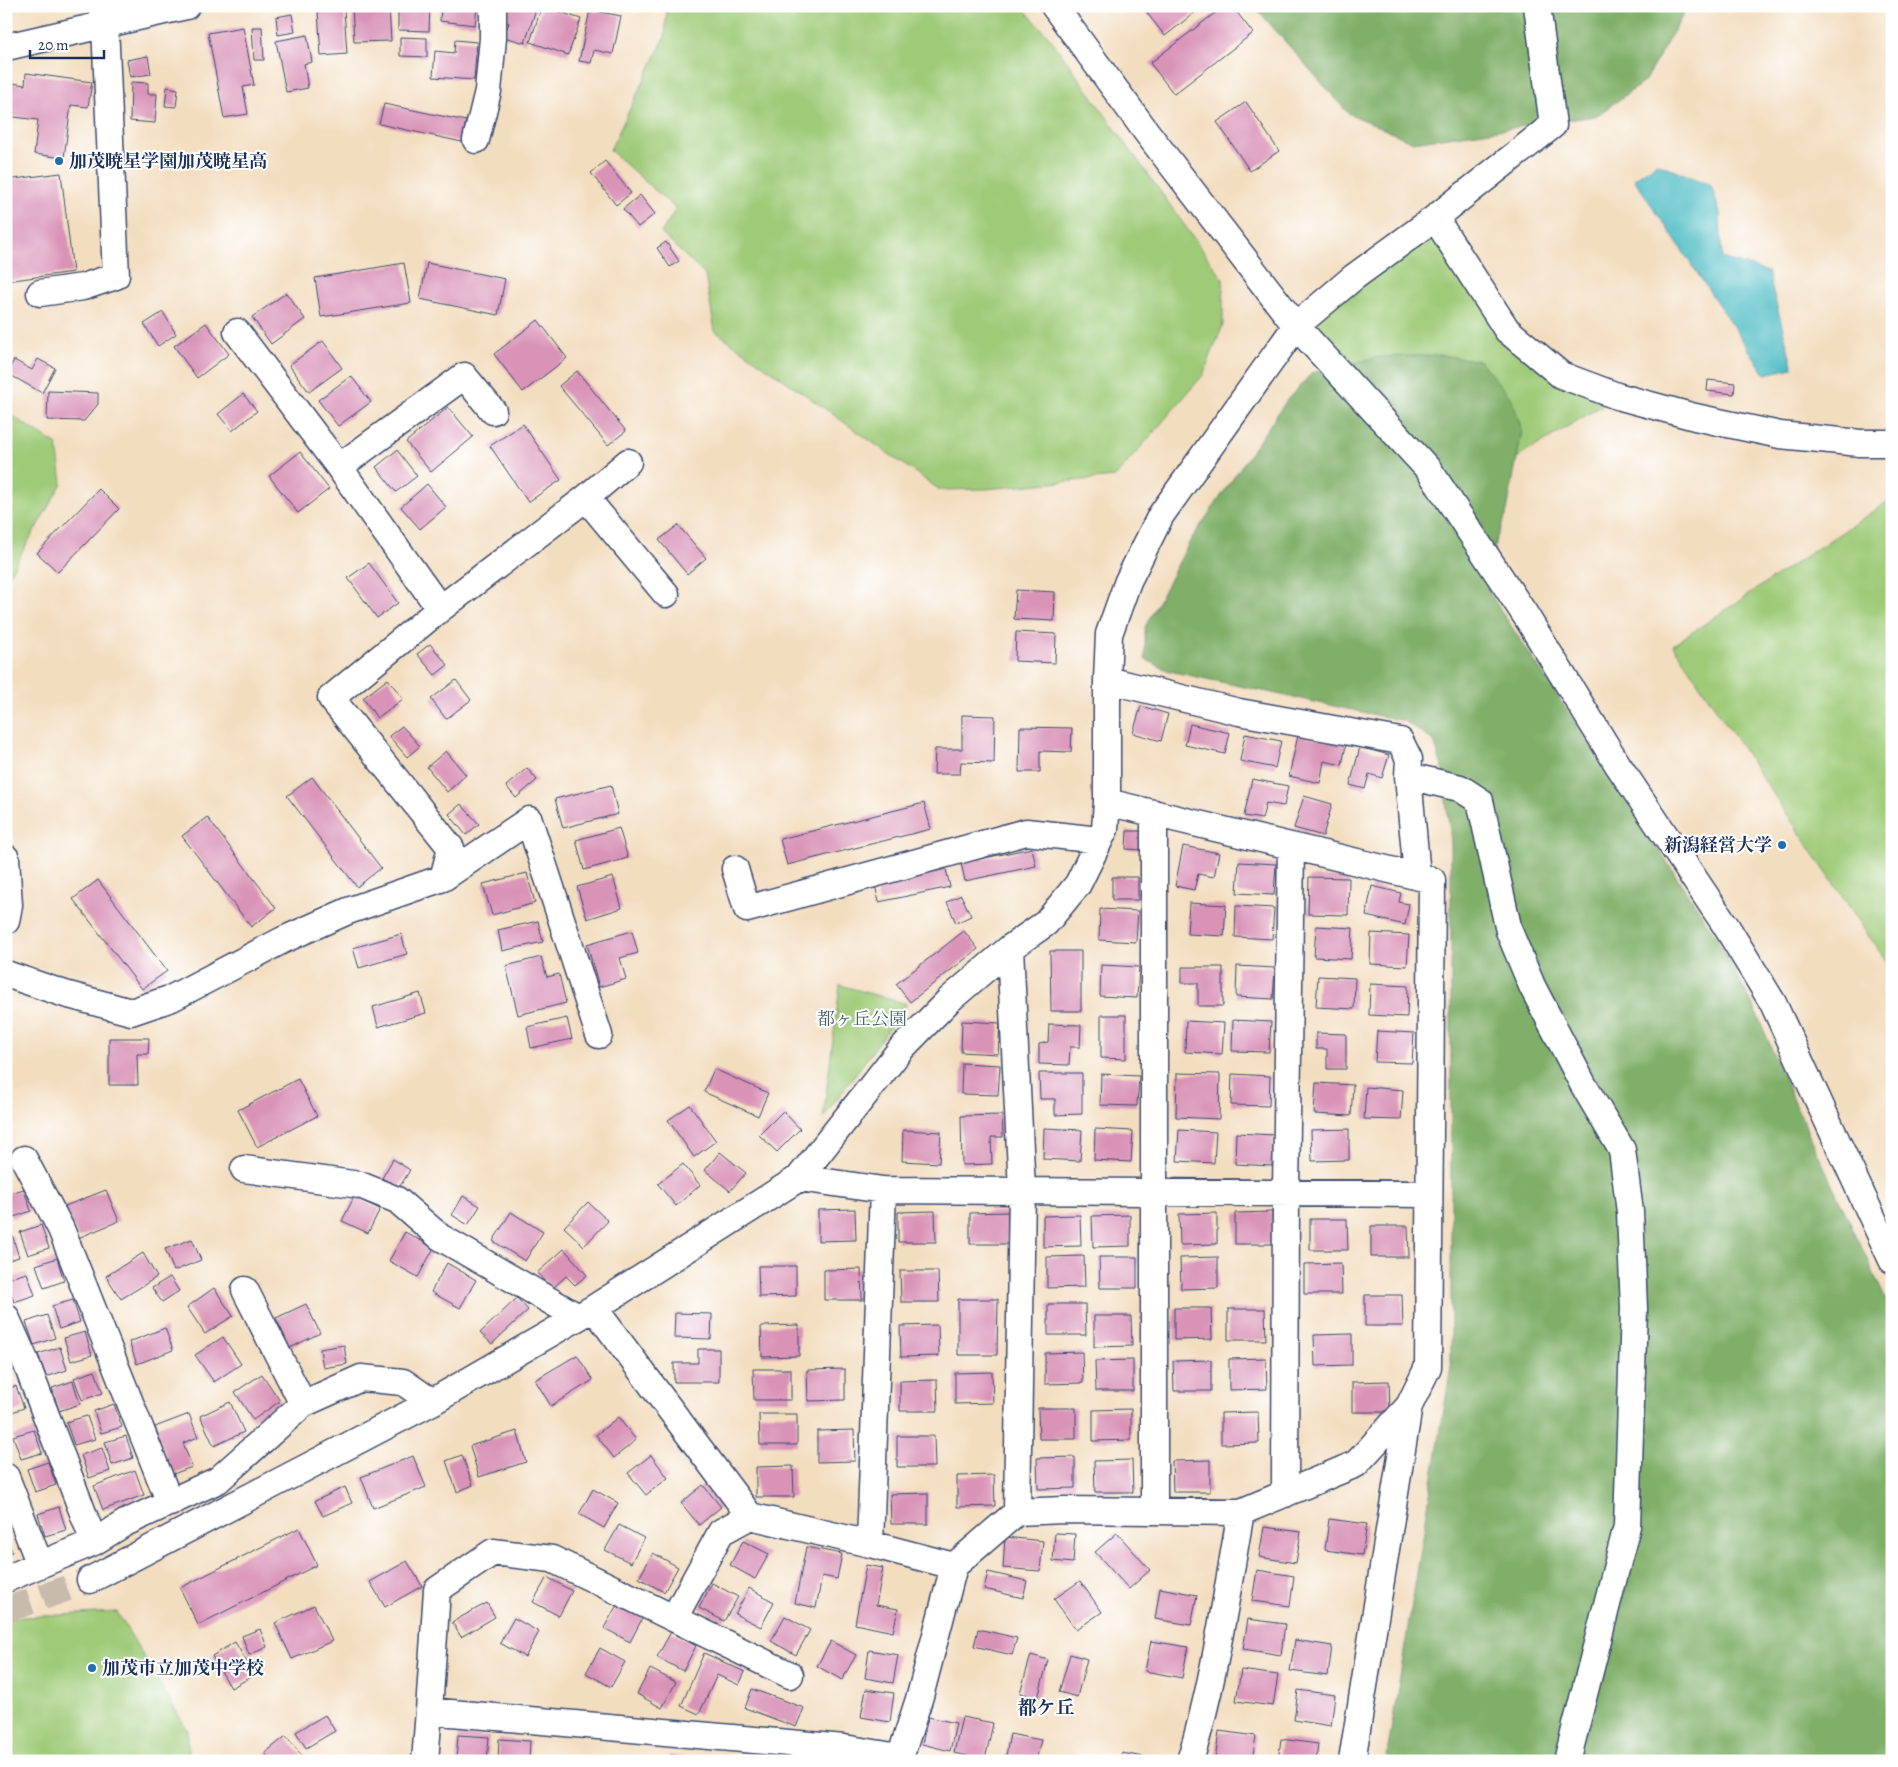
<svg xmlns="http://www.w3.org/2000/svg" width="1898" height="1767" viewBox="0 0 1898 1767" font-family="Alegreya,'Noto Serif JP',serif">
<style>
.green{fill:#9fcb78;stroke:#5d7d6b}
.forest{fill:#7faf68;stroke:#4d6f63}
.water{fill:#4fbdc5;stroke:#357692}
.building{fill:#d993b7}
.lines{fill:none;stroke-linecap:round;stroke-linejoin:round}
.minor-tunnel{stroke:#c8baac;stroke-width:26;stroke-dasharray:26 13;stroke-linecap:butt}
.minor-casing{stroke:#3b496d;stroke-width:29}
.minor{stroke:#fff;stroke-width:26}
.poi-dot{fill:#1f6fb2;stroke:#fff;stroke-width:2}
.labels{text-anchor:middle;stroke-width:4;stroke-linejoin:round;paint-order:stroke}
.poi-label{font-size:18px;font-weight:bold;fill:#1b2f5e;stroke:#fff;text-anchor:start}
.park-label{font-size:18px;fill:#435e66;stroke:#fff}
.neighbourhood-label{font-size:19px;font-weight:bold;fill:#1b2f5e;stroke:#fff}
</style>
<rect width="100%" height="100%" fill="#fff"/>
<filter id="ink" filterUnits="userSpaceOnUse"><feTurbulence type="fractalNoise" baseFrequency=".02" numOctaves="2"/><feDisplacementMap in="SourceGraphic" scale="10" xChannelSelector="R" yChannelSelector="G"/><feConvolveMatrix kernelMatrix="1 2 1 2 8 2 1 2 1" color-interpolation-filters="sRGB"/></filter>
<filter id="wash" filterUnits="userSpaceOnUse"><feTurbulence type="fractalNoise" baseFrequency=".0096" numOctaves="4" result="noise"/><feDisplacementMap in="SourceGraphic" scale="20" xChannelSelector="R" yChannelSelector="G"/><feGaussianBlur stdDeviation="1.12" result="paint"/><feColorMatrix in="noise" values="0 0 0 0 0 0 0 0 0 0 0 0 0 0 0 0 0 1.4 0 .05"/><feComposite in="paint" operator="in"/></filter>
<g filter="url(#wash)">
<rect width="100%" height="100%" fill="#f3ddbf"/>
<path class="green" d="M667,6h354l29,32 173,241v46l-20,50 -88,102 -129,12 -46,1 -225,-159 -10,-56 -44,-42 15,-24 -66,-59 55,-113z
M1435,218l72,112 110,66 -168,104 -153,-174z
M6,412l51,33 5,38 -56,97z
M1890,500l2,3v467l-219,-325z
M840,985l67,19 -84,114z
M117,1612l71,119v30h-182v-143z"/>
<path class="forest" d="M1254,6h429v9l-39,67 -48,34 -183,26 -65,-29z
M1441,355l39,6 32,38 10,32 -16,85 -11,26 -5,52 224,339 40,74 40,95 98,211v448h-506l65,-394v-525l-9,-75 -8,-26 -30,-20 -235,-50 -24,-12v-32l45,-86 97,-141 25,-27 66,-16z"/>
<path class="water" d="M1657,163l54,22 9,28 2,45 46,14 25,96 -28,6 -131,-195z"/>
<g id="blocks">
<path class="building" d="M352,6h37l2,35 -37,1z
M398,6h32l-1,25 -31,-1z
M441,6h36l-2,19 -35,-4z
M504,6h33l-12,37 -21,-6 5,-14 -10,-3z
M542,6l39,13 -13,36 -38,-13z
M1147,6h56l-38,30 -21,-27z
M1224,6h8l21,27 -79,61 -24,-31z
M344,9l3,45 -26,2 -3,-45z
M590,10l31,6 -8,38 -19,-4 -3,13 -12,-2z
M292,14l3,18 -17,3 -2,-18z
M243,27l11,58 -11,2 5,27 -24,4 -16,-85z
M252,27h10l2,33h-10z
M307,35l5,27 -8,2 4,24 -22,4 -10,-51z
M400,37l27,1v19l-27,-1z
M455,40l22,2 -3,38 -41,-3 2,-26 19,2z
M148,56l3,18 -21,3 -3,-17z
M26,73l66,9 -4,25 -17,-2 -7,53 -30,-4 4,-34 -32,-4v-34l19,3z
M131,82l17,1v11h9l-2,29 -25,-2z
M167,87l11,2 -2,18 -11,-1z
M1246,102l33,49 -29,20 -33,-49z
M384,104l82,17 -4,21 -83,-18z
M605,161l26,32 -15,12 -25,-32z
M61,173l12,99 -67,9v-101z
M640,195l15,19 -17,13 -15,-18z
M666,242l13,19 -9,6 -13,-19z
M404,263l7,40 -90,14 -6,-39z
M427,263l78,16 -7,36 -78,-16z
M286,293l19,26 -34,25 -19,-27z
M163,312l13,22 -18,12 -14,-22z
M538,320l29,38 -44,34 -29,-38z
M206,323l23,31 -32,24 -23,-32z
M323,341l19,27 -33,24 -20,-27z
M38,359l17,9 -13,25 -35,-20 7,-13 18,10z
M577,371l49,60 -18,14 -49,-59z
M351,376l20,26 -33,24 -20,-26z
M1708,380l27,3 -1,11 -27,-3z
M48,391l50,2v11l-14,17 -37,-1z
M243,394l14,17 -25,20 -14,-17z
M448,407l25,30 -42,35 -25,-30z
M523,424l38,56 -33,22 -38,-56z
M397,450l20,26 -21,16 -20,-25z
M300,452l29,37 -31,24 -29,-37z
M427,484l19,23 -26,22 -19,-22z
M99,489l20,20 -61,63 -21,-19z
M678,525l28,33 -19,16 -28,-34z
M369,563l29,40 -21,15 -29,-40z
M1016,590l39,2 -1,29 -40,-2z
M1016,632l40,2 -1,29 -40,-2z
M430,644l18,21 -13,10 -18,-21z
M388,679l15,20 -26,19 -14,-20z
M456,680l15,20 -25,19 -15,-20z
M1141,706l27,8 -7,27 -28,-8z
M962,715l33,1 -1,47 -33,-1 -1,12h-26l1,-25h27z
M1190,724l40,9 -5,21 -40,-9z
M402,726l18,20 -13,11 -18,-21z
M1020,727l52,1 -1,24 -31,-1v21h-21z
M1245,734l36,7 -6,27 -35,-7z
M1298,735l48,10 -4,20 -18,-4 -4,22 -31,-7z
M1360,747l29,8 -7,23 -13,-4 -4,15 -15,-4z
M446,751l20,24 -19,17 -20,-25z
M527,768l10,12 -21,18 -10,-12z
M312,777l69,91 -24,19 -70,-91z
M1252,779l36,7 -4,20 -18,-3 -4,16 -18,-3z
M611,785l7,29 -55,14 -8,-29z
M1304,796l28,8 -9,32 -29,-8z
M924,803l7,26 -144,36 -7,-26z
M461,804l18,20 -13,11 -17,-21z
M207,817l69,91 -25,19 -69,-91z
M619,828l9,30 -44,12 -8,-30z
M1127,831h16v19l-17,-1z
M1183,846l36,7 -5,24 -16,-3 -4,16 -19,-4z
M1032,848l4,18 -71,15 -4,-18z
M1239,862l37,2 -2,31 -37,-2z
M946,869l4,18 -71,15 -4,-17z
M527,873l8,30 -43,12 -9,-31z
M613,877l9,31 -35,11 -10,-32z
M1112,877h26v23h-26z
M1309,877l40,1 -1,37 -40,-1z
M98,880l69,91 -25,18 -69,-90z
M1372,886l29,7 -2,9 10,2 -4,21 -39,-9z
M961,895l10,21 -15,7 -9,-21z
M1189,903l37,2 -2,31 -37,-2z
M1236,906l38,2 -2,31 -37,-2z
M1100,909l38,2 -2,31 -37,-2z
M538,921l5,21 -41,9 -4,-21z
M1316,926l37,2 -2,31 -37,-2z
M632,931l6,22 -18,5 6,21 -27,8 -12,-43z
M964,931l14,18 -68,53 -14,-18z
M1371,933l38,2 -2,31 -37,-2z
M401,934l6,20 -48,14 -6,-20z
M1050,951h31v60h-30z
M541,957l6,20 12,-3 7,29 -48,12 -12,-49z
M1101,965l38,2 -2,31 -37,-2z
M1237,966l38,2 -2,31 -37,-2z
M1182,967h41v39h-25v-23h-16z
M1318,976l37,2 -1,31 -38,-2z
M1370,984l38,2 -1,31 -38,-2z
M420,993l6,20 -48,14 -5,-20z
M1101,1015h25v44l-25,-1z
M567,1018l5,21 -41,9 -4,-21z
M1233,1020l38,2 -2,30 -37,-1z
M962,1021l38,2 -2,31 -37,-2z
M1186,1021l38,2 -2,31 -37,-2z
M1049,1024l32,1 -1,22h-10l-1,18 -30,-1v-20l9,-2z
M1377,1031l37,2 -2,30 -37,-1z
M1316,1033l30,1v35h-19v-20h-11z
M109,1038h40l-1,16h-11l1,31h-29z
M962,1063l38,2 -2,30 -37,-1z
M714,1069l54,24 -10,23 -54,-24z
M1039,1073h43v41l-27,1v-16h-15z
M1177,1073l43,1 -1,45 -43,-2z
M1101,1074l38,2 -2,30 -37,-1z
M1232,1074l38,2 -1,30 -38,-1z
M298,1079l19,37 -60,31 -19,-37z
M1316,1083l37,2 -2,31 -37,-2z
M1366,1087l37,3 -2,30 -37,-1z
M690,1105l26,36 -22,16 -26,-37z
M783,1111l17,18 -23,23 -18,-17z
M1002,1115l1,22h-12l1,27 -30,1 -1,-49z
M1044,1128l38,2 -2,31 -37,-2z
M1095,1129l38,2 -2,31 -37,-2z
M1349,1129v31l-37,1 -1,-31z
M903,1130l38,2 -2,31 -37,-2z
M1179,1130l37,2 -2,31 -37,-2z
M1236,1133l38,2 -2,31 -37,-2z
M720,1152l26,21 -16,18 -25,-21z
M393,1159l17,11 -11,18 -17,-10z
M683,1164l17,21 -24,21 -18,-22z
M24,1189l7,22 -20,7 -5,-13v-11z
M106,1190l13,31 -41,17 -13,-32z
M463,1196l17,10 -12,19 -16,-10z
M354,1197l26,12 -12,24 -26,-12z
M588,1202l20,19 -24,25 -20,-19z
M855,1209l1,31 -38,1v-31z
M935,1211l1,31h-38v-30z
M511,1212l32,20 -18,29 -32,-20z
M1008,1212v32h-38v-31z
M1272,1212l1,32h-38v-31z
M1217,1213v31l-37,1 -1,-31z
M1080,1215l1,31 -38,1v-31z
M1130,1215v31l-37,1 -1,-31z
M1310,1219h37l1,31h-38z
M41,1225l8,23 -21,7 -8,-23z
M1371,1226h37l1,31h-38z
M405,1232l29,16 -16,29 -29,-16z
M12,1235l7,22 -13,4v-25z
M192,1239l9,21 -27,11 -9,-22z
M564,1249l23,26 -12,10 -9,-9 -14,13 -15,-16z
M143,1253l14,24 -36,22 -15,-23z
M1084,1256l1,31 -38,1v-31z
M1099,1257h38v31h-37z
M1218,1257v31l-37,1 -1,-31z
M57,1258l7,23 -20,7 -8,-23z
M447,1263l29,17 -16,28 -29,-16z
M1341,1263l1,31h-38v-30z
M758,1266h38v30l-37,1z
M861,1269l1,31h-38v-30z
M900,1271h38l1,31h-38z
M27,1273l8,22 -21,7 -8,-23z
M170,1277l9,14 -17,11 -10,-14z
M214,1288l19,28 -28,18 -18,-27z
M1365,1295h37l1,31h-38z
M517,1298l11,12 -36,34 -12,-11z
M958,1299h40l-1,56h-39z
M73,1300l7,22 -21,7 -7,-23z
M306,1304l14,29 -30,15 -14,-30z
M1048,1304h37l1,31h-38z
M1174,1308h37l1,31 -38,1z
M1228,1309h37l1,31h-38z
M675,1313l37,1 -1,25 -37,-1z
M47,1315l8,23 -21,7 -8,-23z
M1094,1316h37l1,30 -38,1z
M799,1325v31l-37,1 -1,-31z
M938,1325l1,31 -38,1 -1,-31z
M165,1328l8,22 -36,14 -8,-22z
M85,1332l7,23 -21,6 -7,-23z
M1352,1334v31l-37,1 -1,-31z
M223,1337l18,27 -27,18 -19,-27z
M344,1345l3,19 -24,4 -3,-19z
M60,1347l7,23 -21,7 -8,-23z
M698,1349h21v33h-45v-19h24z
M1082,1352l1,31 -38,1v-31z
M577,1355l16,25 -42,26 -16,-26z
M1266,1358l1,31 -38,1v-31z
M1133,1360v31h-37l-1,-30z
M1211,1360v31h-37l-1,-30z
M753,1369h38v31h-37z
M845,1369v31l-37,1 -1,-31z
M95,1371l8,22 -21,7 -8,-22z
M992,1372l1,31 -38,1v-31z
M262,1374l18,27 -27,19 -18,-28z
M937,1380l1,31h-38v-30z
M73,1381l7,23 -21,7 -7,-23z
M1389,1381l1,31h-38v-30z
M16,1386l8,22 -18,6v-25z
M230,1402l14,30 -30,14 -14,-30z
M114,1404l8,23 -21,6 -7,-22z
M1038,1408h38v31h-37z
M1131,1409v31l-38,1v-31z
M1258,1412l1,31 -38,1v-31z
M189,1414l9,23 -15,6 9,24 -19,7 -18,-47z
M759,1414h38v31h-37z
M87,1416l8,23 -21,6 -8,-23z
M618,1417l18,23 -22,18 -18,-23z
M34,1430l8,23 -21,6 -8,-23z
M854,1430l1,31 -38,1v-31z
M517,1431l9,31 -47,15 -9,-31z
M126,1436l7,22 -21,7 -7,-23z
M897,1436h37l1,31h-38z
M102,1448l8,23 -21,7 -8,-23z
M462,1455l11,30 -16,7 -11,-31z
M651,1455l17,23 -22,17 -18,-22z
M413,1456l13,31 -53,21 -12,-31z
M1075,1457v31l-37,1 -1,-31z
M1132,1460l1,32h-38l-1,-31z
M1210,1460v32h-37l-1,-31z
M48,1462l8,23 -21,7 -8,-23z
M793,1466l1,31h-38v-30z
M135,1470l9,25 -41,15 -9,-24z
M994,1475l1,31 -38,1v-31z
M703,1485l18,22 -22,18 -18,-22z
M345,1487l7,16 -29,13 -8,-15z
M593,1489l25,14 -14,25 -25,-14z
M928,1493v31h-37l-1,-30z
M59,1507l7,23 -21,6 -7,-22z
M1329,1519l38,5 -5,31 -37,-5z
M619,1525l25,13 -13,25 -26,-13z
M1264,1527l37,5 -5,31 -37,-6z
M299,1528l18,37 -119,60 -18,-37z
M1055,1533l20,1 -2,29 -20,-2z
M1117,1533l33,37 -21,19 -34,-37z
M6,1535l6,17 -6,2z
M1005,1537l38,4 -3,30 -37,-3z
M743,1541l26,13 -14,25 -25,-14z
M806,1547l36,7 -5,25 -15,-3 -6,32 -21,-5z
M653,1553l25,14 -14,25 -25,-14z
M407,1561l15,25 -37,21 -15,-25z
M866,1565l17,3 -7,37 22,4 -5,23 -38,-8z
M1257,1570l37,6 -4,30 -38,-5z
M988,1572l39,9 -4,17 -39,-9z
M547,1577l25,14 -13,25 -26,-14z
M1080,1581l22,31 -26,18 -22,-31z
M712,1583l26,14 -14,24 -25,-13z
M749,1588l25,14 -13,25 -26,-13z
M1160,1588l37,7 -6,30 -36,-6z
M487,1603l8,14 -34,20 -9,-15z
M618,1603l25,14 -13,25 -26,-14z
M314,1605l18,36 -40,18 -17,-36z
M785,1616l25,14 -14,25 -25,-14z
M514,1618l25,14 -14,25 -25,-14z
M1248,1619l37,5 -4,31 -38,-6z
M260,1629l7,18 -18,8 -7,-19z
M978,1629l39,9 -5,17 -38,-9z
M671,1632l25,14 -13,25 -26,-14z
M1295,1640l37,6 -4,30 -38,-5z
M831,1641l25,14 -14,25 -25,-14z
M1151,1641l37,6 -6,31 -37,-7z
M235,1642l20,33 -24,13 -19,-32z
M600,1648l25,14 -14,25 -25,-14z
M869,1650l29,5 -5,28 -28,-5z
M704,1653l41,19 -6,13 -22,-10 -18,39 -18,-8z
M1070,1654l17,5 -10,38 -18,-5z
M1031,1655l17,5 -10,38 -18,-5z
M650,1669l26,13 -14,26 -25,-14z
M1241,1670l37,5 -5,31 -37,-5z
M752,1689l52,19 -8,19 -51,-19z
M866,1689l28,4 -4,29 -29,-5z
M1298,1690l37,5 -4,31 -37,-6z
M325,1715l10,16 -29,17 -10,-16z
M928,1717l28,6 -6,28 -28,-7z
M962,1717l31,6 -8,37 -31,-7z
M1219,1731l37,5 -4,25h-37z
M1010,1734l31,6 -5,21h-31z
M458,1735l31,2 -2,24h-31z
M286,1736l20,25h-35l-6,-8z
M499,1739l31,2 -1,20h-31z
M1281,1739l37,5 -2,17h-38z
M1122,1753l38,7v1h-40z
M670,1755l38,5v1h-38z"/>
</g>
</g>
<g filter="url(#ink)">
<use href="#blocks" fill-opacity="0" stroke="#3b496d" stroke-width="1"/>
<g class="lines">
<path class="minor-tunnel" d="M6,1610l84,-30"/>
<defs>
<path id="minor" d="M1054,6l94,128 148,192 133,144 97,146 92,149 108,161 47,77 119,257
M6,47l180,-41
M476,140l12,-49 5,-53v-32
M1435,218l72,112 54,45 56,21 78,21 85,18 80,8h32
M40,293l43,-6 33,-11 -11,-251 -4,-19
M237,332l102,135 101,142
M339,467l125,-91 29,35
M586,498l80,96
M1107,680l132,32 161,29 9,18 -1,17 9,100
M1408,776l52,12 20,13 29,130 23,55 52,100 38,64 8,62 4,97 -7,217 -60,235
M1107,802l325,78 -4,487 -19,39 -57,355
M6,858l3,47 -3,16
M735,869l12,40 279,-77 73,8
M443,878l86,-58 70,215
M1010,948l12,242 -5,322
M6,974l59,20 66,18 41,-14 111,-58 65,-29 95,-33 8,-30 -120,-150 109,-89 146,-111 42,-36
M24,1159l37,70 109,274
M244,1169l116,16 37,15 43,37 138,80
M799,1178l84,12 546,4
M245,1290l58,114
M594,1308l156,208 120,28 84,22
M6,1317l19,43 69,182
M6,1477l34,88
M1285,1494l1,-302 5,-346
M1154,1510v-697
M870,1544l13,-354
M6,1579l88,-37 31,-19 93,-43 85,-76 58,-26 42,4 29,20
M90,1580l342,-178 162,-94 205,-130 102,-129 48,-49 61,-52 36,-25 32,-39 27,-55 2,-27v-122l2,-46 19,-53 33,-66 135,-189 58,-49 81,-59 118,-93 -16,-119
M674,1618l47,-86 29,-16
M429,1711l8,-121 56,-38 59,7 238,116
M425,1761l4,-50 415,37 55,9
M899,1761l21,-65 34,-130 63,-54 47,-2 177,2 115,-48 53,-58
M1190,1761c25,-81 36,-166 51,-249"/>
</defs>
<use href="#minor" class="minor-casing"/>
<use href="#minor" class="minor"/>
</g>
</g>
<g class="poi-dot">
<circle cx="59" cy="161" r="5"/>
<circle cx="1782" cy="845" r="5"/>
<circle cx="92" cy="1668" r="5"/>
</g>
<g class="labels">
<g class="poi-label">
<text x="69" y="167">加茂暁星学園加茂暁星高</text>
<text x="1772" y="851" text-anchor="end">新潟経営大学</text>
<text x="102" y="1674">加茂市立加茂中学校</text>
</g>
<g class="park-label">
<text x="862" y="1025">都ヶ丘公園</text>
</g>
<g class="neighbourhood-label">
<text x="1046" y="1714">都ケ丘</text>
</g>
</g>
<rect width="1898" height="1767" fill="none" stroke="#fff" stroke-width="25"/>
<path d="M30 50v8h74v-8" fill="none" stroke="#1b2f5e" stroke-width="2.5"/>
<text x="38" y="50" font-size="15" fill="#1b2f5e" stroke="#ffffff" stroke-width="4" paint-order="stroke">20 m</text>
</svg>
